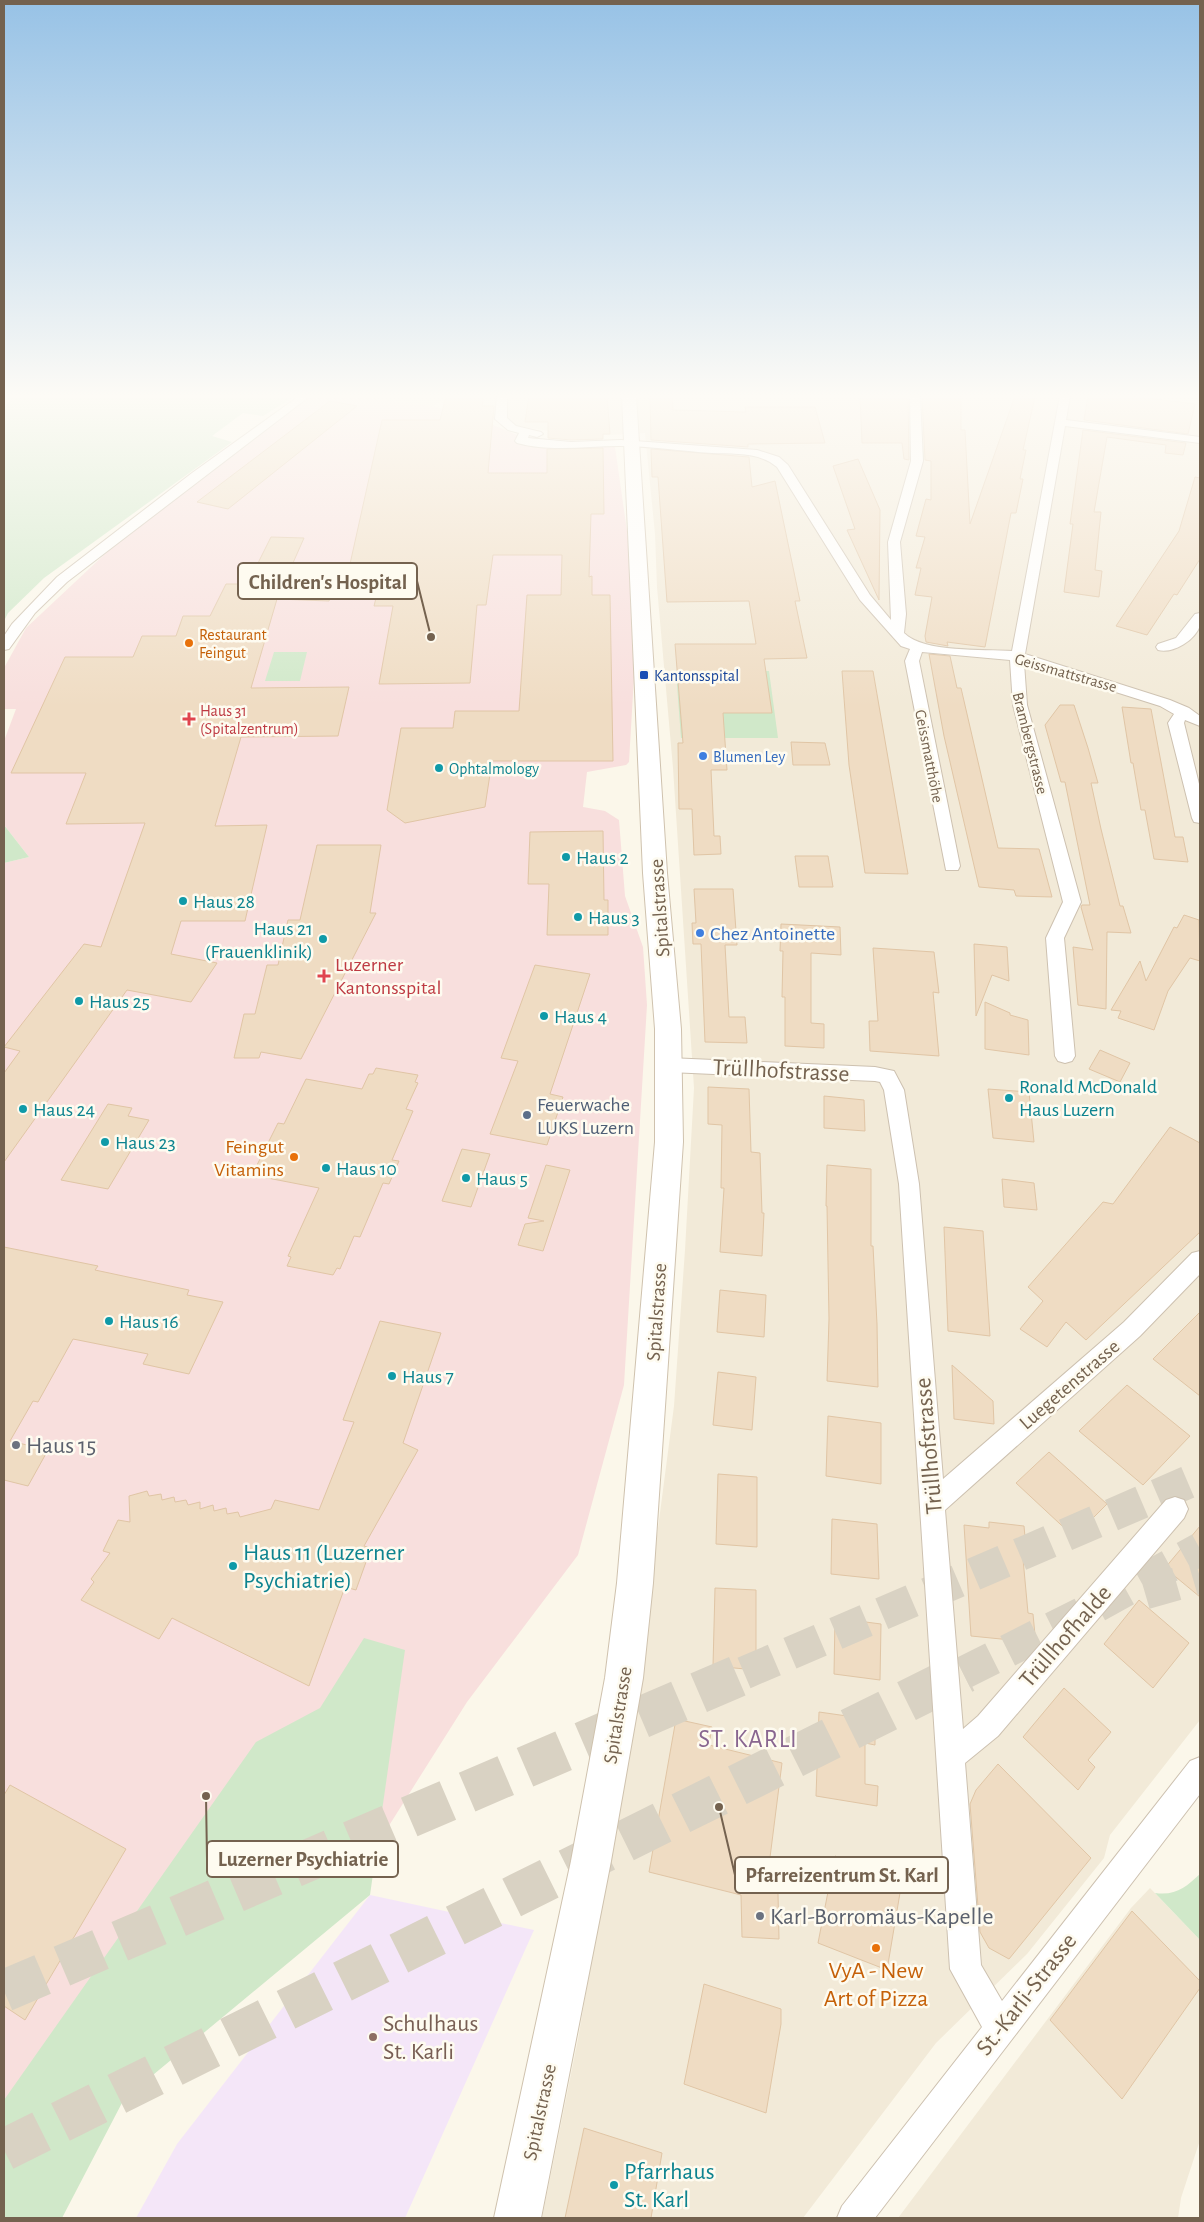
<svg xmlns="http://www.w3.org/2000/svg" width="1204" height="2222" viewBox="0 0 1204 2222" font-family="'Alegreya Sans',sans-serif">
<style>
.residential{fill:#f2ead8}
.education{fill:#f4e6f8}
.medical{fill:#f8dfdd}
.green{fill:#d0e8c9}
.building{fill:#efdcc3;stroke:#e0c5a5}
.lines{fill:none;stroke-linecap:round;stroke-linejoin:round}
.motorway-tunnel-far1{stroke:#d9d2c3;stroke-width:33;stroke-dasharray:33 17;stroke-linecap:butt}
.motorway-tunnel{stroke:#d9d2c3;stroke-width:42;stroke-dasharray:42 21;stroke-linecap:butt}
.minor-casing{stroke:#cdc1b0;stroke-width:2}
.secondary-casing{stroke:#cfc2ae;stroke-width:2}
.minor{fill:#fff;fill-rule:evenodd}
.secondary{fill:#fff;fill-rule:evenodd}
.food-dot{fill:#e8710a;stroke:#fefbf0;stroke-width:2}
.transit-dot{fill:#1a4fb4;stroke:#fefbf0;stroke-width:2}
.health-dot{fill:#e0444e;stroke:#fefbf0;stroke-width:2}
.shop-dot{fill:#3f7fe0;stroke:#fefbf0;stroke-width:2}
.culture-dot{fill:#0f9aa8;stroke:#fefbf0;stroke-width:2}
.service-dot{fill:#5c6f8a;stroke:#fefbf0;stroke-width:2}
.worship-dot{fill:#6b7280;stroke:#fefbf0;stroke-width:2}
.education-dot{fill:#8d6e63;stroke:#fefbf0;stroke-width:2}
.labels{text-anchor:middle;stroke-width:5;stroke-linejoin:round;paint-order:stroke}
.far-food-label{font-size:16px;fill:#c56008;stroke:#fefbf0;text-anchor:start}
.far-street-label{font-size:16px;fill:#74624f;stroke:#fefbf0}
.far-transit-label{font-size:16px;fill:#164399;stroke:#fefbf0;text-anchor:start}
.far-health-label{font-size:16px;fill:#be3a42;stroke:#fefbf0;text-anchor:start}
.far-shop-label{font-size:16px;fill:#366cbe;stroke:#fefbf0;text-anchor:start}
.far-culture-label{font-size:16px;fill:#0d838f;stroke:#fefbf0;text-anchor:start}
.culture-label{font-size:20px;fill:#0d838f;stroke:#fefbf0;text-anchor:start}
.street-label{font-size:20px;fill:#74624f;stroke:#fefbf0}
.shop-label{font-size:20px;fill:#366cbe;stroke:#fefbf0;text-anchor:start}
.health-label{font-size:20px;fill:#be3a42;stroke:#fefbf0;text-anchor:start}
.service-label{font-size:20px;fill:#4e5e75;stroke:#fefbf0;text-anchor:start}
.food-label{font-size:20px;fill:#c56008;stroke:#fefbf0;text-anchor:end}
.near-street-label{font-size:24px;fill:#74624f;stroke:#fefbf0}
.near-worship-label{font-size:24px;fill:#5b616d;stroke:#fefbf0;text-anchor:start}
.near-culture-label{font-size:24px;fill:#0d838f;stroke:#fefbf0;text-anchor:start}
.near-food-label{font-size:24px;fill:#c56008;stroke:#fefbf0}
.near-education-label{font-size:24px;fill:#785e54;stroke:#fefbf0;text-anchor:start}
.near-neighbourhood-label{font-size:25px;letter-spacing:1px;fill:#896690;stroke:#fefbf0}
.leader{fill:none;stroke:#74624f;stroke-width:2}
.callout-dot{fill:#74624f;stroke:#fefbf0;stroke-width:2}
.callout{fill:#fefbf0;stroke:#74624f;stroke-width:2}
.callout-label{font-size:21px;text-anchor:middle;font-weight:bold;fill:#74624f}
</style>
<rect width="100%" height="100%" fill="#fbf7ea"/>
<path class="residential" d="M369,396h831v1324l-90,115 -6,23 -77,96 -91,89 -133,175h-261l36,-179 55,-320 41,-313 11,-156 9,-162 -21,-320 -16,-181 -2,-53 -10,-101 -37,2 -52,-3 -38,-6 -75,-21 -1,-3h-4l-4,4 -60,-7z
M1150,1888l50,52v200l-19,58 -3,20h-280l233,-310z"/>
<path class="education" d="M370,1895l164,35 -129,288h-269l41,-74z"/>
<path class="medical" d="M309,396h60l5,3 58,7 47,13 38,16 48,10 50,2 23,161 -9,154 -3,3 -39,7 -4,35 22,4 14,9 6,76 18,51 4,58 -23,380 -46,170 -111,147 -118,187 -345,258v-1284l25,-6 -25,-32v-84l12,-32h-12v-41l22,-40 95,-89z"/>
<path class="green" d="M12,396h267l13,2 -29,18 -20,-3 -31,23 20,6 -188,136 -36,35 -4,8v-212z
M274,652h33l-7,29h-35z
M769,671l9,67h-97l-5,-66z
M4,825l25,32 -25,6z
M364,1638l41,12 -35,245 -246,204 -62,119h-58v-118l252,-358 64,-34z
M1200,1874v66l-45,-47c21,3 31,-6 45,-19z"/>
<path class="building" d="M446,396h38l-2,10h12l-6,67h59v-24l56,-1 1,66h-13l-2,63 3,-1v19h18l3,166h-121l-7,46 -80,16 -18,-13 14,-82h52l2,-17h64l8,-116h34l1,-40h-69l-7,50h-9l-7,78 -91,1 14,-78h-19l6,-24h-34l36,-162h58z
M529,396h78l3,38h-7v5l-32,1 -23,-2v-16h-23z
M650,396h22l1,14 73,2 -1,-5h70l10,36 -77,1v3l-97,-7z
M860,396h48l1,64 -5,-1 -2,-16h-40z
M922,396h39v34h4l5,94 45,-128 20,1 -12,53h3l-6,29h3l-7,34h-5l-26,134 -38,-5 1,4 -22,-4 -1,-6 7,-39 -17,-2 6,-27h-5l9,-31 -9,-1 10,-37 5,1v-39l-6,-1z
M1088,396h42l65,8 -7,30 -104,-14z
M330,401l27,5 -129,103 -31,-7z
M1083,430l103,13 -3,12 -18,-2 1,-8 -59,-8 -13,75h7l-6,58 7,1 -3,26 -35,-5 9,-68h-3z
M651,449l98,8 3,30 23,-6 25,120h-5l12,57 -43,1 8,54h-49l4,57h-16l3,66h6l1,18 -27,1 -2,-46h-13l-1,-66h5l-8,-99h81l-7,-43 -82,1 -9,-125h-6z
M858,459l22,51 -1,90 -32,-70 8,-1 -22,-63z
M1195,477l5,1v81l-23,36 -3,-1 -27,41 -31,-9 63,-95z
M271,537l33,1 -19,43 51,2 -7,18 -52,-2 -26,89 98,-1 -11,49 -97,1 -26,89 52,-1 -22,96h-64l-10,33 46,9 -26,39 -64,-12 -123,172v-89l16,-22 -16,-4 80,-103 17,3 44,-124 -79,1 20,-51h-75l54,-116h68l9,-21h34l7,-20h27l16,-32h18l8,-17h4z
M929,654l21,2 7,32h4l37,160 41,1 13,48 -36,-1 -2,-6 -35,-3 -35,-151z
M842,671h31l35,203 -43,-1 -16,-108z
M1060,705h14l14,43 10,35h-7l10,46 19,77h3l8,27 -24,-1 -1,77 -28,-4 -5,-58 20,3 -12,-43 1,-2h8l-25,-123h-4l-16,-57z
M1122,707l29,2 24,128h8l5,25 -34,-3 -9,-49h-4l-8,-47h-2z
M791,742l34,1 5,22h-37z
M603,831l1,69h4v35h-61l2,-51h-21l2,-52z
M317,845h64l-11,68h6l-75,146 -40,-7 -2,6h-25l10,-44h11l12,-49h11l10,-45h12z
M795,856h33l5,31h-34z
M694,889h39l4,56h-12l4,72h16l2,26 -42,-1 -4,-98h-8l-1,-21h4z
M1184,915l15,5 1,41 -10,-3 -22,33 -14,39 -36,-12 3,-7 -10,-1 29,-49 6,20 28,-54 3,1z
M781,924l59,3 1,28 -30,-2v70l13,1v24l-39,-2v-49h-3l1,-46h-3z
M974,944l33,3 2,34 -17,-6 -16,41z
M873,948l61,4 5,41 -6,-1 6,64 -69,-5 -1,-30h9z
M535,965l55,9 -40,120 13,3 -16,48 -57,-11 28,-73 -17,-3z
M985,1002l25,11v2l18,5 1,35 -44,-6z
M1100,1050l30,13 -10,19 -31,-13z
M376,1068l42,7 -3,7 3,1 -12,26 7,2 -21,49 7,1 -10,23 -6,-1 -23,54 -6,-1 -14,33 -3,-1 -4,7 -46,-9 4,-9 -3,-1 31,-68 -67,-13 26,-52 6,1 22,-45 56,10 7,-15h4z
M708,1087l41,2 2,63 9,1 2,60h2l-2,43 -42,-4 4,-64h-3l1,-63 -14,-1z
M988,1089l41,3 5,50 -41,-4z
M824,1096l40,4 1,31 -41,-3z
M108,1104l24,4 -4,8 21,4 -41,69 -47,-9z
M1170,1127l30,16v89l-114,108 -20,-18 -19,25 -27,-18 23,-28 -15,-14 75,-85 10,2z
M462,1149l28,5 -19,53 -29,-6z
M546,1165l24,5 -27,81 -25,-6 7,-21 19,-3 -16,-3z
M827,1165l44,4v77h2l4,78 1,63 -51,-6 2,-62 -2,-113h-1z
M1002,1179l32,4 3,27 -33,-3z
M944,1227l39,4 7,105 -42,-5z
M4,1247l94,19 -3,4 94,20 -2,5 36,7 -34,72 -46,-10 5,-10 -75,-15 -35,63 -5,-1 -23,40 38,9 -20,36 -24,-6z
M720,1290l46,5 -2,42 -47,-5z
M1200,1312v84l-47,-37z
M380,1321l61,12 -38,110 15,7 -54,96 7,2 -15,42 -11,-3 -36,99 -137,-68 -13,21 -78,-39 13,-18 -3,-3 19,-26 -7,-2 15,-31 12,2 -1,-26 18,-5 2,5 12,-2 1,6 12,-3 1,5 11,-2 2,5 12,-3v7l13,-4 1,6 12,-3 1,6 11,-2 2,5 31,-8 4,-9 44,10 35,-88 -11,-2z
M952,1365l41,36 1,23 -40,-5z
M718,1372l38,5 -4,53 -39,-5z
M1127,1385l63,51 -47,49 -64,-54z
M828,1416l53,7v61l-55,-8z
M1049,1452l58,52 -33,33 -58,-54z
M718,1474l39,3v70l-41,-3z
M832,1519l45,5 2,55 -48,-5z
M989,1522l35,4 2,22h-4l6,65 5,1 2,21h-4v7l-60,-6 -7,-111 25,3z
M1200,1526v71l-35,-29z
M715,1588l41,2v80l-43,-4z
M1139,1600l50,43 -36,45 -49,-44z
M835,1618l46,6 -1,56 -46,-6z
M1064,1688l47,44 -23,28 7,7 -17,23 -55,-53z
M819,1712l56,8v25l-10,-2v41l13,2 -1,20 -61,-10z
M676,1719l36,8 -3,18 73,18 -15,118 11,13 1,45 -37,-2 -1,-42 -92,-23z
M998,1764l93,94 -82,101 -20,-11 -9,-16 -10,-128 6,-14z
M10,1785l116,64 -101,171 -21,-14v-211z
M835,1856l67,25 -15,89 -69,-27z
M1132,1911l68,70v7l-78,111 -72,-79z
M704,1984l77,25v15l-15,89 -82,-29z
M584,2128l78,25 -11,65h-86z"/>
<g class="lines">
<path class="motorway-tunnel-far1" d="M1145,1593l55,-16
M744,1673l456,-196
M963,1673l132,-66 105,-58"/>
<path class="motorway-tunnel" d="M4,1991l743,-319
M4,2150l961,-478"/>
<defs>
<path id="minor" d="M299,396h11l-243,186 -32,31 -26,36 -5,1v-14l8,-12 45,-47 135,-104z
M497,396h10v22l9,8 25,6 2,2 -6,3 -8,-2 -1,3 43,4 50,-2 136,10 22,7 9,8 82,130 21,25 -3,-78 23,-81 -1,-65h10l3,65 -23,81 6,72 -2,19c20,20 79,16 108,18l48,-255h10l-4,24 134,17v6l-135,-17 -40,228 145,46 19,8 11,8v10l-15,-6 -1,3 16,65v35l-6,-1 -2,-4 -24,-95 6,-9 -14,-8 -136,-43 3,42 54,197 -17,36 11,118 -3,5 -7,2 -7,-2 -3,-5 -9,-118 17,-36 -50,-197 -3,-45 -88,-8 -3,9 41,205 -2,4h-12l-41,-209 5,-12 -9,-3 -41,-46 -83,-133c-17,-15 -44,-13 -65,-14 -31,-2 -62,-7 -92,-7 -34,0 -70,6 -103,-3l-2,-2 4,-8 -11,-3 -13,-11z
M1200,613c0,3 1,9 0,12 -4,15 -27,29 -42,25l-2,-3 2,-3 18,-6 19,-24z
M669,1058l206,9 19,4 10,19 15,94 24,295 181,-157 68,-69 8,-2v23l-60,62 -195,174 18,219 15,-13 188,-216 9,-3 9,3 4,9 -4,9 -186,218 -33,27 16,202 21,36 188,-240 10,-4v37l-325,424h-38l5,-12 140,-179 -32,-58 -51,-785 -15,-94 -4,-8 -5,-1 -206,-9 -7,-2 -3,-5 3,-5z"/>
<path id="secondary" d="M622,396h14l31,477 14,156 2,113 -30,441 -10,95 -32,183 -70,357h-47l77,-357 34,-183 12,-95 38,-441v-113l-12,-156z"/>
</defs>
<use href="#minor" class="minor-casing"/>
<use href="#secondary" class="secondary-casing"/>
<use href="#minor" class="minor"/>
<use href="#secondary" class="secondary"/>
</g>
<linearGradient id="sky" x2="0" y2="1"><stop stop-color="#97c2e6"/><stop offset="0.56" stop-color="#fdfbf6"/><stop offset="1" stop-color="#fdfbf6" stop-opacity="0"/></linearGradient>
<rect width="1204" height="707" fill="url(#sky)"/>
<g class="food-dot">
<circle cx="189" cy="643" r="5"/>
<circle cx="294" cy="1157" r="5"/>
<circle cx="876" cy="1948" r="5"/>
</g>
<rect class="transit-dot" x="639" y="670" width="10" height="10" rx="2.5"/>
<g class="health-dot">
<path d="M186.5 711.5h5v5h5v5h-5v5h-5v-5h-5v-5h5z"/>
<path d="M321.5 968.5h5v5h5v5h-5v5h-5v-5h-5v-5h5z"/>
</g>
<g class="shop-dot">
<circle cx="703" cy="756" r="5"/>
<circle cx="700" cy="933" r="5"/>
</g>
<g class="culture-dot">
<circle cx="439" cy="768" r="5"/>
<circle cx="566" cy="857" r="5"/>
<circle cx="183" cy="901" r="5"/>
<circle cx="578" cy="917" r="5"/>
<circle cx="323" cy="939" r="5"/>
<circle cx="79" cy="1001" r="5"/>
<circle cx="544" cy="1016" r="5"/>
<circle cx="1009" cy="1098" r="5"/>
<circle cx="23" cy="1109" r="5"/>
<circle cx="105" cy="1142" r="5"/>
<circle cx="326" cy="1168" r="5"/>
<circle cx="466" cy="1178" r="5"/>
<circle cx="109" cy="1321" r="5"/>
<circle cx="392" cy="1376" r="5"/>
<circle cx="233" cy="1566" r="5"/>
<circle cx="614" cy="2185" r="5"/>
</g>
<circle class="service-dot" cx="527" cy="1115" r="5"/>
<g class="worship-dot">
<circle cx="16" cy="1445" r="5"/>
<circle cx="760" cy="1916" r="5"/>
</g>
<circle class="education-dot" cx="373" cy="2037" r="5"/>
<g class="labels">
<g class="far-food-label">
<text x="199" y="640">Restaurant<tspan x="199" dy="18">Feingut</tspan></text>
</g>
<g class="far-street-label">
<text transform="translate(1066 672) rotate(16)" y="6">Geissmattstrasse</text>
<text transform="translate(1031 743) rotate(76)" y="6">Brambergstrasse</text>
<text transform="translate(930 756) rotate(79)" y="6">Geissmatthöhe</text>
</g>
<g class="far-transit-label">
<text x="654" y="681">Kantonsspital</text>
</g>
<g class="far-health-label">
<text x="200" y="716">Haus 31<tspan x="200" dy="18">(Spitalzentrum)</tspan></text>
</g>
<g class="far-shop-label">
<text x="713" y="762">Blumen Ley</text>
</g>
<g class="far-culture-label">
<text x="449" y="774">Ophtalmology</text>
</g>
<g class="culture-label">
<text x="576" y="864">Haus 2</text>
<text x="193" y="908">Haus 28</text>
<text x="588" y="924">Haus 3</text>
<text x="313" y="935" text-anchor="end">Haus 21<tspan x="313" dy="23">(Frauenklinik)</tspan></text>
<text x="89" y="1008">Haus 25</text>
<text x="554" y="1023">Haus 4</text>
<text x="1019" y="1093">Ronald McDonald<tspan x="1019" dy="23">Haus Luzern</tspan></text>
<text x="33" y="1116">Haus 24</text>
<text x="115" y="1149">Haus 23</text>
<text x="336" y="1175">Haus 10</text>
<text x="476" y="1185">Haus 5</text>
<text x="119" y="1328">Haus 16</text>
<text x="402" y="1383">Haus 7</text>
</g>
<g class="street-label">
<text transform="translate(659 908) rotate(-94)" y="7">Spitalstrasse</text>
<text transform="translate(656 1312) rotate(-86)" y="7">Spitalstrasse</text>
<text transform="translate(1069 1384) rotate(-41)" y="7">Luegetenstrasse</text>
<text transform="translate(617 1715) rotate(-81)" y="7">Spitalstrasse</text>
<text transform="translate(539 2112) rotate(-78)" y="7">Spitalstrasse</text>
</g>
<g class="shop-label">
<text x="710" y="940">Chez Antoinette</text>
</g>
<g class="health-label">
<text x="335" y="971">Luzerner<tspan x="335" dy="23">Kantonsspital</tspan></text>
</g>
<g class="service-label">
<text x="537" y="1111">Feuerwache<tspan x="537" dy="23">LUKS Luzern</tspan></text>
</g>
<g class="food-label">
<text x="284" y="1153">Feingut<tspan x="284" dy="23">Vitamins</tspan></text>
</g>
<g class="near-street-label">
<text transform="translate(781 1070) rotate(3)" y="8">Trüllhofstrasse</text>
<text transform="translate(928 1446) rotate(-95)" y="8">Trüllhofstrasse</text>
<text transform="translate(1065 1636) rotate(-49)" y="8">Trüllhofhalde</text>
<text transform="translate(1026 1994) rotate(-52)" y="8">St.-Karli-Strasse</text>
</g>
<g class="near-worship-label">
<text x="26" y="1453">Haus 15</text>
<text x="770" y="1924">Karl-Borromäus-Kapelle</text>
</g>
<g class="near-culture-label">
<text x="243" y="1560">Haus 11 (Luzerner<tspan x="243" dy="28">Psychiatrie)</tspan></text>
<text x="624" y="2179">Pfarrhaus<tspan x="624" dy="28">St. Karl</tspan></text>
</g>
<g class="near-food-label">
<text x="876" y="1978">VyA - New<tspan x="876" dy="28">Art of Pizza</tspan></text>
</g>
<g class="near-education-label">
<text x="383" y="2031">Schulhaus<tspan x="383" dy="28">St. Karli</tspan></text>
</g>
<g class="near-neighbourhood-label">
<text x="748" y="1747">ST. KARLI</text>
</g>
</g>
<path class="leader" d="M431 637L417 581M206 1796L207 1859M719 1807L735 1875"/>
<g class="callout-dot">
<circle cx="431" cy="637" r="5"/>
<circle cx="206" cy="1796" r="5"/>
<circle cx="719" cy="1807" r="5"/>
</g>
<g class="callout">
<rect x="238" y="563" width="179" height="36" rx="5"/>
<rect x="207" y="1841" width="191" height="36" rx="5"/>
<rect x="735" y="1857" width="213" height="36" rx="5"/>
</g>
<g class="callout-label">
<text x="328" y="589">Children's Hospital</text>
<text x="303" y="1866">Luzerner Psychiatrie</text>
<text x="842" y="1882">Pfarreizentrum St. Karl</text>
</g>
<rect width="1204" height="2222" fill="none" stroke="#74624f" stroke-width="10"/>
</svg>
